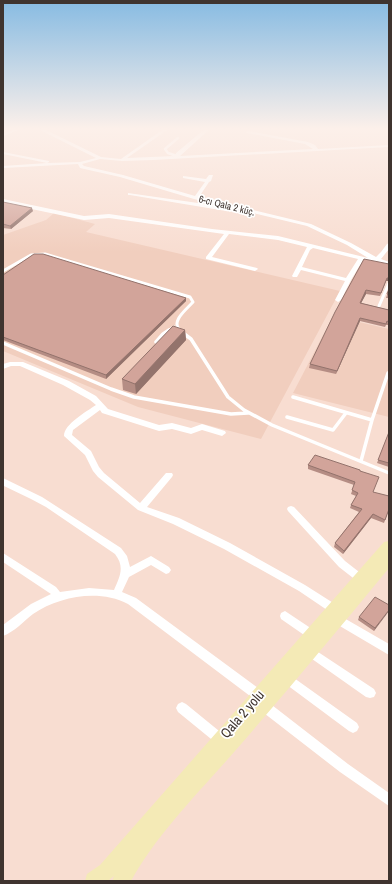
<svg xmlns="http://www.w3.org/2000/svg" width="392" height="884" viewBox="0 0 392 884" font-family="'Archivo Narrow',sans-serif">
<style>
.built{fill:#f1cebe}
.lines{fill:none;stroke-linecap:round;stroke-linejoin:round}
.service-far2{stroke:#fff;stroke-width:2.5}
.service-far1{stroke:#fff;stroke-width:3}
.service{stroke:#fff;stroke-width:3.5}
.minor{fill:#fff;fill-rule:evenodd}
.secondary{fill:#f4eab6;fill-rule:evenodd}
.wall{fill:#b58d84}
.shaded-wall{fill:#93736c}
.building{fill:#d2a49a;stroke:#93736c}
.labels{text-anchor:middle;stroke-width:3.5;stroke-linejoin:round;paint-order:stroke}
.far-street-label{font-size:10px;fill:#3f342f;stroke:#fff}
.near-street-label{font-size:14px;fill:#3f342f;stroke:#fff}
</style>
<rect width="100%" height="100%" fill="#f8ddd1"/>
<path class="built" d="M54,213l41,11 -9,8 254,59 -79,148 -123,-32 -135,-56v-116l43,-15z
M333,316l56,13v88l-96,-24z"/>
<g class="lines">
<path class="service-far2" d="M177,156l-9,-3 -3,-4 13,-11"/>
<path class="service-far1" d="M3,271l28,-16 14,-1 145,43 3,5c-6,7 -24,20 -12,29
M379,306l10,-23
M168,331l6,-4"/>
<path class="service" d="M179,330l12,9 37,58 16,13 28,15 117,48
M156,342l7,-8 6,-4
M3,343l108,46 23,8 97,17 17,-1
M293,397l79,23 -11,41
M287,417l46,13 13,-17
M372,420l16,-47"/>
<path class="minor" d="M17,128h6l-20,8v-2z
M36,128h6l59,29 20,2 44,-31h5l-43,30 48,-2 1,-3 30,-25h5l-31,28 133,-7 -8,-5 -58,-11 -1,-1 2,-1 60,11 7,3 3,4 71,-4v2l-236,13 -31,1 -22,-2 -18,5 2,2 39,9 72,21 10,-14 -22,-4v-2l23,3 3,-4h4l-2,6 -2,1 -10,15 112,27 40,19 25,14 5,-5 6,-8 2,-1v6l-8,10 8,3v4l-13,-5 -6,1 -7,-2 -12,20 -10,20 -3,2 -3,-2 10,-19 -44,-11 -4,7h-4l-1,-1 15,-29 -29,-7 -49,-6 -17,23 45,11 1,1 -3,2 -49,-12v-2l18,-23 -115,-16 -25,2 -81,-17v-4l81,17 25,-2 103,15 66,7 90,22 -21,-13 -40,-19 -113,-27 -74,-22 -40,-9 -2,-4 -75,4v-2l44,-3 -44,-9v-2l46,9v1l-2,1 33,-1 16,-4zM313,248l45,11 -12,19 -44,-11 8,-17z
M330,128h9l-2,1z
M128,193l98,14 3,2 -3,2 -96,-16h-2z
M10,362h13l46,19 27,15 12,13 51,16 13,-2 19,5 11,-4 23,7 1,2 -4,3 -20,-6 -11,4 -19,-5 -13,2 -57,-18 -2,-3 -27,20 -1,5 19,16 8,16 5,6 36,30 26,-30h6l1,2 -1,2 -25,30 32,11 51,25 75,42 33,21 1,3 -1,3 -4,1 -4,-1 -31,-21 -75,-42 -51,-25 -35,-14 -40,-33 -5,-6 -8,-16 -21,-19c0,-12 22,-24 32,-31l-6,-5 -27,-15 -43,-19h-9l-8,3v-5z
M3,478l39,19 79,51 6,8 3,11 21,-11 18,11 2,3 -2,3 -3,1 -15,-9 -22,12 -7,15 14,6 126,93 2,4 -2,4 -4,1 -4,-1 -126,-95c-29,-15 -68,-8 -95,10 -9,7 -19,18 -30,22v-11l28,-21 20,-10 -48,-32v-9l53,34 4,5 29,-4 25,2c6,-14 11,-23 1,-36l-69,-47 -15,-8 -27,-13 -1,-1z
M291,506l3,1 51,54 18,14 2,3 -2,3 -3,1 -3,-1 -18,-14 -51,-56 -1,-2 1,-2z
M285,611l30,20 1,3 -1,3 -4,2 -4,-2 -26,-18 -1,-3 1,-3z
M337,614l52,30v11l-56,-33 -1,-3 1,-3z
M309,646l65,43 2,4 -2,4 -4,1 -4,-1 -61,-43 -1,-3 1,-3z
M287,673l70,50 2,4 -2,4 -4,2 -4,-2 -66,-49 -1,-4 1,-4z
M264,700l4,2 80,62 41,29v13l-49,-34 -80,-62 -2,-4 2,-4z
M182,702l4,2 38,31 2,4 -2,4 -4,2 -4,-2 -38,-31 -2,-4 2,-4z"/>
<path class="secondary" d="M389,541v27c-51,62 -102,123 -154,183 -35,40 -79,84 -104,130h-19l2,-5 -6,5h-23l2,-7 13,-9 284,-323z"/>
</g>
<path class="wall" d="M3,202l30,9 -22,18 -8,-1z
M364,259l22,22 -6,15 -14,-2 -5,9 28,7v15h-3l-1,2 -25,-6 -24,53 -27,-6 1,-4z
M3,275l183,26 -80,78 -103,-39z
M389,289v9h-3z
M185,330l1,10 -50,54 -13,-4 -1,-11z
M389,432v35l-12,-4z
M308,465l52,6 13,21 16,17 -5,14 -13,-5 -28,36 -9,-7 1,-4 24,-31 -9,-4 1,-3 5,-9 -5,-2 3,-9 -46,-16z
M389,605l-15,26 -16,-11 1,-3z"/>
<path class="shaded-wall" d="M32,208l1,3 -22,18 -1,-3z
M387,278h2v3h-3l-6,15 1,-3z
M366,290v4l-7,13 1,-4z
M186,298v3l-80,78v-4z
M360,318v3l-24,53 1,-3z
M185,330l1,10 -50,54 -1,-10z
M373,514l-2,4 -28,36 1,-3z
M389,610v1l-15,20 1,-3z"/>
<path class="building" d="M3,202l29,6 -22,18 -7,-2z
M34,254h9l143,44 -80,77 -103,-38v-62z
M364,259l25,5v14h-2l-6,15 -15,-3 -6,13 29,7v12l-2,-1 -1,3 -26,-6 -23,53 -27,-7 25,-52z
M389,289v6l-2,-1z
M173,326l12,4 -50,54 -13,-5z
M389,432v31l-11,-3z
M315,455l45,15v1l19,6 -6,15 16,4v13l-4,11 -12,-6 -29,37 -9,-8 27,-34 -11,-4 7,-12 -6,-3 3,-8 -47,-17z
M375,597l14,8v5l-14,18 -16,-11z"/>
<linearGradient id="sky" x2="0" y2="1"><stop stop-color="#87bbe2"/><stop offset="0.51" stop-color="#fcf0ea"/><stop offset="1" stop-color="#fcf0ea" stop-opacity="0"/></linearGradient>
<rect width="392" height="252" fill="url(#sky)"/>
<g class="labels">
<g class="far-street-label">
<text transform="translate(227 205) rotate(14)" y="4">6-cı Qala 2 küç.</text>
</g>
<g class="near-street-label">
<text transform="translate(242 714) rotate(-49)" y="5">Qala 2 yolu</text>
</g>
</g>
<rect width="392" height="884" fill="none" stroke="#3f342f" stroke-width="8"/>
</svg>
